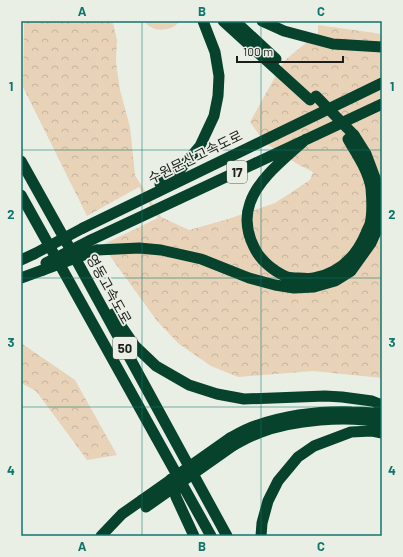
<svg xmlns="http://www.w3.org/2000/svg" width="403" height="557" viewBox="0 0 403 557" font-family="Barlow,'Noto Sans KR',sans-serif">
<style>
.green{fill:#e8d2b8}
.forest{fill:url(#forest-crowns)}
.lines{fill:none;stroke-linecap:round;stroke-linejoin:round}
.highway{stroke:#07422d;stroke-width:11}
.highway-bridge{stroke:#07422d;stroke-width:11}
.grid{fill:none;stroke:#0f766e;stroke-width:1;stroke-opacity:0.55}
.labels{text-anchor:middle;stroke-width:3.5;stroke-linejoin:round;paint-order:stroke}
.shield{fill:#eaefe6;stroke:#5a5d57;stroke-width:1}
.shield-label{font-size:13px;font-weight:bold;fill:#1c1e1a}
.street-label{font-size:14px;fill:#1c1e1a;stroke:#eaefe6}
.neatline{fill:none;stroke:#0f766e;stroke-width:1.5}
.grid-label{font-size:13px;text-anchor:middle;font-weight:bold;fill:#0f766e}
</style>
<defs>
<pattern id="forest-crowns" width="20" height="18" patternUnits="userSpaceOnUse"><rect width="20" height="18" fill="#e8d2b8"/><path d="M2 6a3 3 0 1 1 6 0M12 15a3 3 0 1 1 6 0" fill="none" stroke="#c6b49e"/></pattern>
</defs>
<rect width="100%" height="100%" fill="#eaefe6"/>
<path class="green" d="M144,21h17l2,1 17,-1c-2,2 -5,5 -7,6 -11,5 -23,3 -29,-6z"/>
<path class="forest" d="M24,21h82l7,2 4,17 -1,22 4,28 10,37 5,48 26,42 28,13 36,-10 50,-17 35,-23 3,-8 -14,-7 -34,-22 -15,-21 34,-61 34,-28v-8l64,9v344l-69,-7 -75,6 -27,-11 -32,-22 -22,-23 -55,-76 56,-27 -19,-31 -52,29 -64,-129z
M21,343l54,37 42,75 -30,5 -51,-69 -15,-8z"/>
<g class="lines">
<path class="highway" d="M223,21l87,79
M235,21l41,38
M262,21l22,10 49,13 49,3
M306,139c-19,18 -47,38 -56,64 -5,14 -3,30 4,44 6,13 19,24 33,30 3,1 8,1 12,1 4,0 10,1 15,0 26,-5 42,-21 52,-45 1,-3 3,-6 4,-9 3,-11 2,-24 1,-36 -3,-18 -14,-33 -23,-49
M21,161l52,93 154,282
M160,184l18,-12 22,-26 14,-30 4,-20 1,-20 -4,-24 -12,-31
M21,195l190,341
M83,228l299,-145
M91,240l291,-136
M97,250l42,-2 22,2 40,9 48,19 26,7 19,3 20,-1 21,-6 16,-10 20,-28 9,-20 1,-18 -3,-19 -12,-32 -12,-19
M21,260l13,-6
M21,278l22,-8
M113,314l22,32 21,20 33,19 28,9 27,5 81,-3 17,1 30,4 10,4
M230,438c9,-5 18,-10 28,-13 30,-10 62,-14 94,-13 10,0 20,0 30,3
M234,445c8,-4 16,-9 25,-12 33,-13 89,-18 123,-10
M171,479l5,18 18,39
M101,536l21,-22 20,-14
M261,536l1,-13 6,-22 10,-20 20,-24 16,-11 37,-14 21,-1 10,2"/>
<path class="highway-bridge" d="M316,96l38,39
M34,254l49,-26
M46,263l45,-23
M43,270l54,-20
M142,500l88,-62
M146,507l88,-62"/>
</g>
<path class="grid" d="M142,21v515M261,21v515M21,150h361M21,278h361M21,407h361"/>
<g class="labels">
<g class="shield">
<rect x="227" y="161" width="20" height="22" rx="3"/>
<rect x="113" y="337" width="24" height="22" rx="3"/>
</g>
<g class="shield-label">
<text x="237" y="177">17</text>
<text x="125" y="353">50</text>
</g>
<g class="street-label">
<text transform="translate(195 157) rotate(-26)" y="5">수원문산고속도로</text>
<text transform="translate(109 289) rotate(61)" y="5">영동고속도로</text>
</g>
</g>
<rect width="403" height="557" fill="none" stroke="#eaefe6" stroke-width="44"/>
<path d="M237 56v6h106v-6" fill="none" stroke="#1c1e1a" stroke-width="2"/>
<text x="243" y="56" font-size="12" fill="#1c1e1a" stroke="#eaefe6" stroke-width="3" paint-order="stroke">100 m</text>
<rect x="22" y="22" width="359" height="513" class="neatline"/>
<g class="grid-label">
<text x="82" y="16">A</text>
<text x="202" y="16">B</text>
<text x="321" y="16">C</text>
<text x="11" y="91">1</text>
<text x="392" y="91">1</text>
<text x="11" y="219">2</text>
<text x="392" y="219">2</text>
<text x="11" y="347">3</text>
<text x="392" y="347">3</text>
<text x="11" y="475">4</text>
<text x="392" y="475">4</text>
<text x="82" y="551">A</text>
<text x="202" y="551">B</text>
<text x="321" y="551">C</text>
</g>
</svg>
